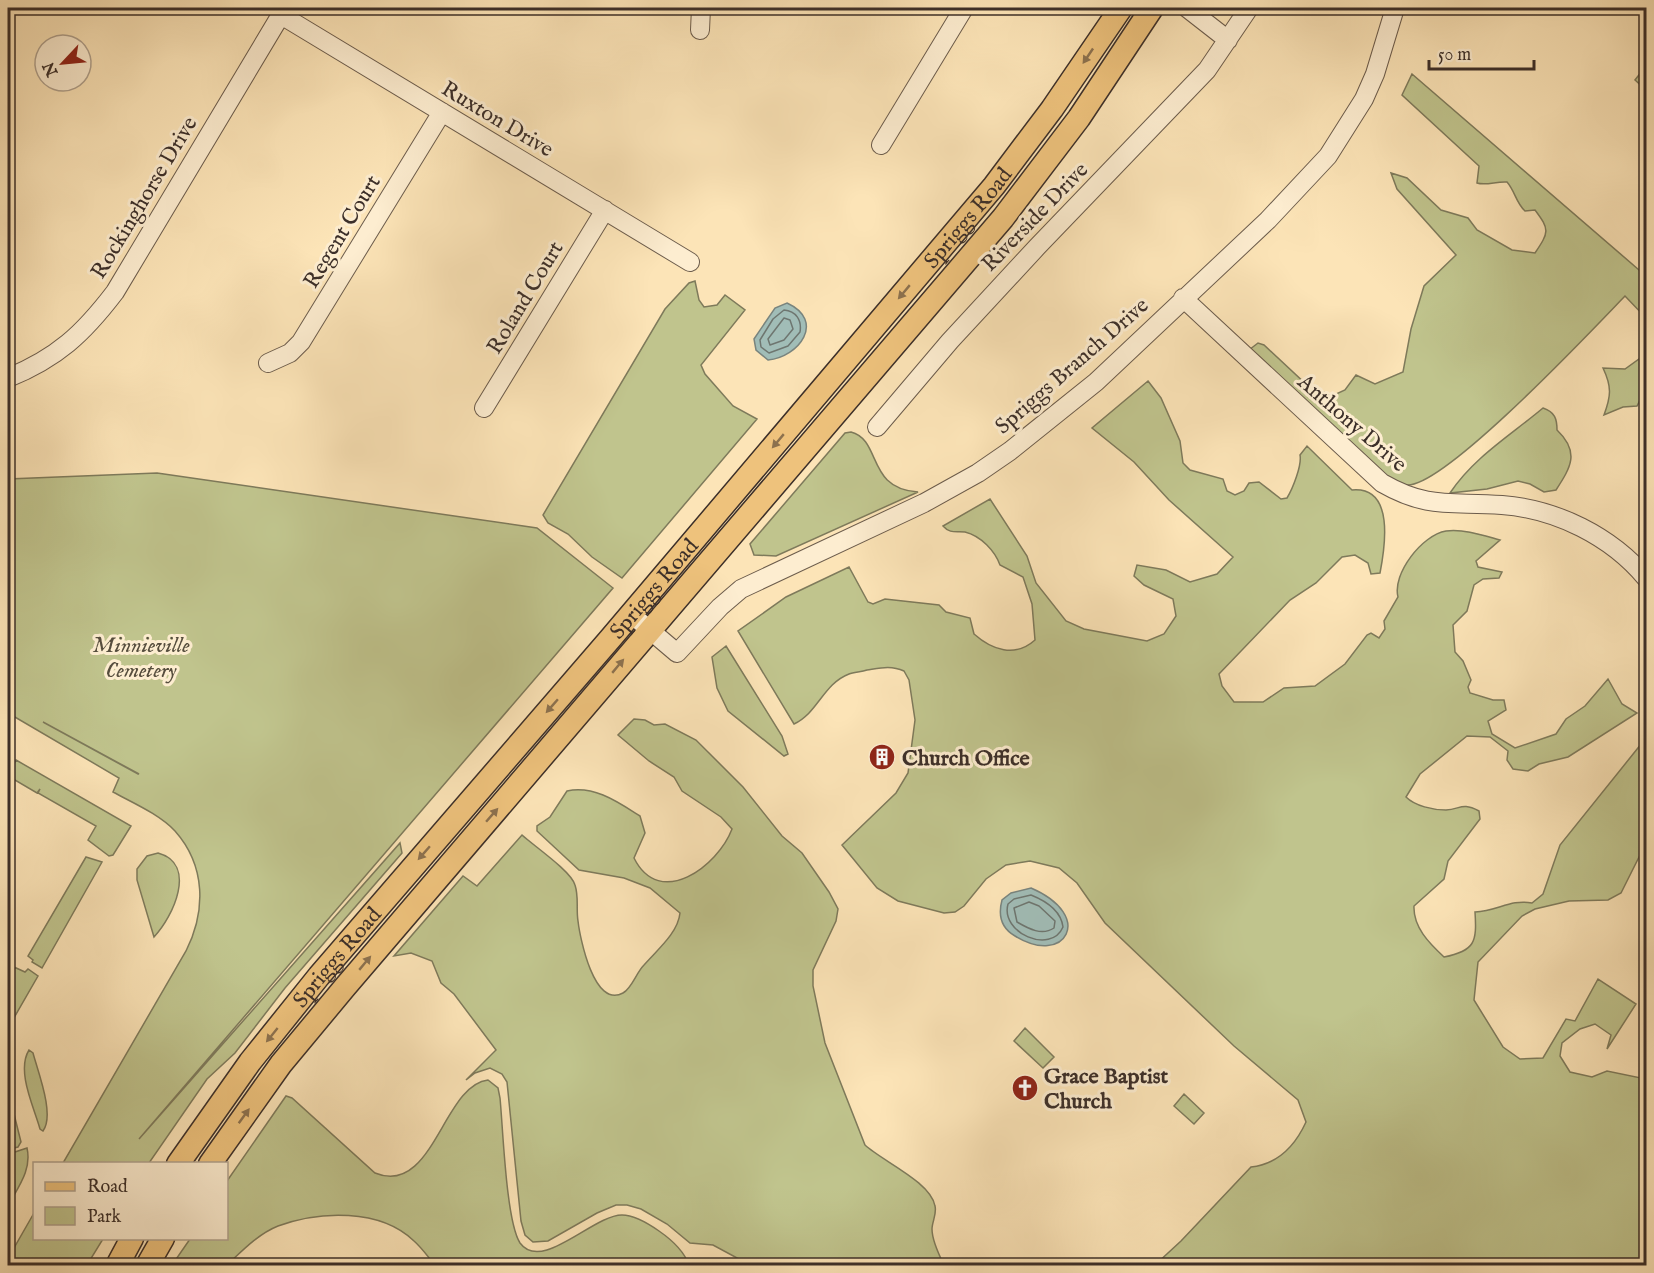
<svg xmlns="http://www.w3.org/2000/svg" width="1654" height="1273" viewBox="0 0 1654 1273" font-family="'IM FELL English',serif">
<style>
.green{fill:#c0c48d;stroke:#7e7a5b;stroke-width:1.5;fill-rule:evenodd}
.water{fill:#a1bdb7;stroke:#79847e;stroke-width:1.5}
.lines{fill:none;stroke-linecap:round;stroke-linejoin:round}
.shore{stroke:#6e7670;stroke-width:1.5}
.minor-casing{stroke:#6c5c4c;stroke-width:20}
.major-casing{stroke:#3c2f29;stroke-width:25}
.minor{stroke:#fdedd0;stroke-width:18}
.major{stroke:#eec27c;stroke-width:22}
.oneway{fill:#8c714e}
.labels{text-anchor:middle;stroke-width:6;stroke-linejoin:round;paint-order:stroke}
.street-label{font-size:22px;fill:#3c2f29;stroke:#fdedd0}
.park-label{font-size:22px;font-style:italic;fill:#564d3d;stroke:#fdedd0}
.poi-label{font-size:22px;font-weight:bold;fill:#3c2f29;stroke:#fdedd0;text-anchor:start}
</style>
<rect width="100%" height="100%" fill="#fce4b7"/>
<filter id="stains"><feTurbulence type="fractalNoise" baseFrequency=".00333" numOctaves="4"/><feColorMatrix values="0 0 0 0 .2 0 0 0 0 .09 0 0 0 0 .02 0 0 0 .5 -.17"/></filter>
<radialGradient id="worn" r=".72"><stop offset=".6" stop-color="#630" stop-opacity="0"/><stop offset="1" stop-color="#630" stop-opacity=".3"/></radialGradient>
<path class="green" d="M1646,66v24l-11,-10z
M1412,74l234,202v42l-21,-22c-32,33 -180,191 -218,189 -29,-2 -132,-111 -158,-135l9,-7 6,2 43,40 25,11 13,-6 11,-15 19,9 28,-12 8,-43 13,-43 32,-31 -59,-66 -6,-16 16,5 34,32 27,8 9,12 35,20 23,3c14,-21 15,-23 0,-43l-10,1c-9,-8 -10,-20 -18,-29 -10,-1 -21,4 -30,1l2,-17 -77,-71z
M695,281l4,19 5,7 13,-2 8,-10 20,15 -44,55 4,9 28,32 24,13 -135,159 -30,-21 -24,-23 -20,-11 -5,-8 122,-206 24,-26z
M1646,354v34l-9,18 -14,1 -19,8c7,-19 8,-28 -1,-47l22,1z
M1148,381l13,17 19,43 3,22 7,7 33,9 4,12 8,4 9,-4 5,-8 10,-1 22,17 6,-1c6,-10 15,-33 13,-43l7,-9 45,44c43,-4 33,57 28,83l-9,1 -3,-11 -13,-8 -13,2 -26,26 -26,17 -71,74 3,12 12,16h29l21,-14 31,-2 30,-22 22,-29 4,-2 8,5 6,-9 -1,-8 14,-24c-6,-23 24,-62 48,-66 19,-2 36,4 54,9l-24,21 2,6 24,5 -3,6 -16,1 -9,6 -7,26 -14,14 2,27 8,9 8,19 -3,7 2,6 23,7h11l2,10 -18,11 4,13 23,14 41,-14 10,-15 19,-13 23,-27 14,25 15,9 -69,44 -29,7 -11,7 -15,-2 -6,-9 1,-9 -18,-14 -23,-1 -47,38 -14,23c9,9 27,13 40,13 15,-1 16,-8 33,1l1,8 -32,42 -4,18 -30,27c-1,21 15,37 30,51 31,-6 33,-15 31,-45 23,-1 35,-13 57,-9l11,-9 17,-49 86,-107v105l-25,50 -13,7 -39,1 -34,8 -13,7 -44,46 -4,38 29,47 17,12 23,-1 23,-39 9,2 23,-42 38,25 -29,45 4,-14 -16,-11 -15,5 -18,14 -2,13 10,16 22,5 15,-6 39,8v186h-491l26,-24 70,-74c27,-3 44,-21 55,-45l-8,-22 -64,-54 -129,-123 -28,-40 -18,-15 -29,-7 -24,4 -20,14 -22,27 -9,6 -11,1 -46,-12 -21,-13 -35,-43 54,-52 12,-20 7,-53 -6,-40 -5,-9c-13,-6 -24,-3 -37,-1 -6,2 -13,2 -18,4 -26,10 -31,39 -55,50l-56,-93 48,-34 63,-30 19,35 5,2 12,-5 54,6 7,7 24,6 4,16c18,16 41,24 61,6l-3,-36 -9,-27 -23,-12c-5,-14 -19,-29 -35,-33 -9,-1 -15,2 -22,-6l47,-27 37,57 9,27 30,38 18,8 63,12 17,-7 12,-18 -3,-17 -29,-14 -10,-9 3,-11 29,5 24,12 27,-8 16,-17 -64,-57 -35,-38 -42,-34z
M1543,408c12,4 14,11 14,22 23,22 14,37 -1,60l-12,2 -14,-8 -12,-3 -31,8 -37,4c24,-36 61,-58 93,-85z
M851,432c31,8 15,57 67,60l-142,64 -22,-1 -4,-11 95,-111z
M157,473l380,55 76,60 -474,551 261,-296 2,10 -117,135 -50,65 -28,26 -58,84h-86l123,-212c20,-40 20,-85 -11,-120 -16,-17 -42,-28 -62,-39l6,-14 -111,-65v-234zM43,722l96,52h-1z
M726,646l56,90 6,18 -4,2 -56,-45 -11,-23 -5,-31z
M634,719l11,1 9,5 11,-1 31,16 47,47 39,49 20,17 27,39 9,17 -2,12 -23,49v16l12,57 40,102c17,16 66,37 70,61 2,8 -3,16 -3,23 0,12 7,26 12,36h-194l-37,-20 -23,-2 -23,-19 -26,-15 -14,-4h-11l-19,8 -49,28 -15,1 -8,-7 -4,-14 -14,-139 -5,-8 -12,-6 -15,5 -9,7 30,-30 -42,-56 -13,-11 -9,-22 -21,-8 -17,3 69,-80 14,10 45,-51c12,11 49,36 53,50 4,12 1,24 3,36 2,17 16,88 45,72 9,-5 13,-20 21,-28 13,-15 34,-32 36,-52l-30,-25 -26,-10 -45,-8 -42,-39v-5l13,-9 17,-26c27,-6 51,11 73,25l5,17 -11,25c26,52 84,8 98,-29l-11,-12 -39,-26 -8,-14 -25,-16 -31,-26z
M16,760l115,66 -18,29 -4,1 -21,-16 8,-14 -58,-33 2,-4 -3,4 -29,-17z
M158,853c40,11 15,64 -4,84l-17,-57v-11l10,-13z
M86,857l16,5 -60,106 -10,-6 1,-2 -5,-4z
M14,967l11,5 3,-3 10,7 -27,47 -3,-2v-28l6,-11 -6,-4z
M1025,1028l29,29 -11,11 -29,-27z
M29,1050l4,3c5,19 22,62 10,78l-3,-2c-6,-22 -24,-58 -11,-79z
M488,1080l10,8 2,10c3,30 6,123 20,145 22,30 73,-28 102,-28 13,0 27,9 37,16 13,9 25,20 30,34h-254c-7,-8 -13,-17 -21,-24 -34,-33 -95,-30 -136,-15 -20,8 -36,25 -51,39h-55l18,-26 36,-1 1,-57 59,-85 6,2 83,75c58,24 68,-88 113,-93z
M8,1090l13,52 -3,5 -8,2 -2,-2z
M1184,1094l20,19 -10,11 -20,-18z
M27,1148c5,22 -9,39 -19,58l1,-49 3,-4z
M34,1213v25l69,1 -16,26h-75l2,-17z"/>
<path class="water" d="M787,303c39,18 12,54 -19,57l-12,-10 -2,-11 21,-31z
M1031,888c65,28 34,79 -16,48 -14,-8 -17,-21 -13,-36l9,-7z"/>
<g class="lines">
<path class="shore" d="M784,310c12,1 18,10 16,22l-12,14 -19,7 -8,-6 -1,-7 13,-21z
M784,318l6,2 3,9 -9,11 -14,5 -2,-6z
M1031,895c15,6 30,15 32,32 -12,28 -63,6 -55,-23l6,-5z
M1029,902l10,4 16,15 -1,7c-12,8 -25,1 -37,-6l-3,-14z"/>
<defs>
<path id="minor" d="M1187,8l41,32
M281,15l409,247
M700,30l1,-22
M881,145l83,-137
M1183,298l199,185c47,27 70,18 120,22 54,4 109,31 144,73
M268,363l22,-10 11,-11 141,-230
M8,378c49,-20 75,-44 107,-86l170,-284
M484,408l121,-198
M877,427l73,-86 87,-94 170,-177 42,-62
M631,614l46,39 43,-46 21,-18 183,-86 54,-30 32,-22 86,-69 172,-162 60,-64 36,-57 11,-25 20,-66"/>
<g id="major">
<path id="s1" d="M178,1164l72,-102 69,-86 291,-337 384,-453 58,-77 69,-101"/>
<path d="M210,1164l71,-100 64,-77 658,-769 76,-100 73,-110"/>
<path d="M117,1266l15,-28"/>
<path d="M147,1266l16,-28"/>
</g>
</defs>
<use href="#minor" class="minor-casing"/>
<use href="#major" class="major-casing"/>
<use href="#minor" class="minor"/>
<use href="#major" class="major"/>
</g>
<defs><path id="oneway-solid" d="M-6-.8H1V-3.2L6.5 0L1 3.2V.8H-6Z" transform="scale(1.5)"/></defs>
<g class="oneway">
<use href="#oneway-solid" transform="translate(1088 56) rotate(124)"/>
<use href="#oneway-solid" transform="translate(904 292) rotate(130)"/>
<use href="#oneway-solid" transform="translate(778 441) rotate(130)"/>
<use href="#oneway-solid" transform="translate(618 666) rotate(-50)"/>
<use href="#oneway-solid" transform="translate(552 706) rotate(131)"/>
<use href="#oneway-solid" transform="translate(492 815) rotate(-49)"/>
<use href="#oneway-solid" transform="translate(424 853) rotate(131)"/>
<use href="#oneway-solid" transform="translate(365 963) rotate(-50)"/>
<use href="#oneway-solid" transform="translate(272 1035) rotate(129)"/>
<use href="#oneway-solid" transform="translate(244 1116) rotate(-54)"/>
</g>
<defs>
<symbol id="building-disc" viewBox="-11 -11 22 22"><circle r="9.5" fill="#8f2418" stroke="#fdedd0"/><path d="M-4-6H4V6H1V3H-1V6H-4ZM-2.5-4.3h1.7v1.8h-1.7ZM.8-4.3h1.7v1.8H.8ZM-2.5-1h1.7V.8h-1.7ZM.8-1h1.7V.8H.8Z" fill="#fff"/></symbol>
<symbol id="church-disc" viewBox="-11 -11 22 22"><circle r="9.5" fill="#8f2418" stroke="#fdedd0"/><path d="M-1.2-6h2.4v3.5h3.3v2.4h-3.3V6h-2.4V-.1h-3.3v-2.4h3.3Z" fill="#fff"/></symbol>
</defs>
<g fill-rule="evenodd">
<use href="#building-disc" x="867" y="742" width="30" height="30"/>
<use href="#church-disc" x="1010" y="1073" width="30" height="30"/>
</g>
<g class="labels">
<g class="street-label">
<text transform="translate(498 118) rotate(31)" y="8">Ruxton Drive</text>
<text transform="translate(143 197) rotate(-59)" y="8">Rockinghorse Drive</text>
<text transform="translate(1034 216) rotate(-46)" y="8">Riverside Drive</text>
<text dy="8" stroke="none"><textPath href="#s1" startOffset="1233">Spriggs Road</textPath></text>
<text transform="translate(341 231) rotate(-59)" y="8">Regent Court</text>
<text transform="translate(524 297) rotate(-59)" y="8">Roland Court</text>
<text transform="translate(1071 365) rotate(-41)" y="8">Spriggs Branch Drive</text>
<text transform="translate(1353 422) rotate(41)" y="8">Anthony Drive</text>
<text dy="8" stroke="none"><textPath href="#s1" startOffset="747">Spriggs Road</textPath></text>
<text dy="8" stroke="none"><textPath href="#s1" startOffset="261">Spriggs Road</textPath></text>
</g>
<g class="park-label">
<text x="141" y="652">Minnieville<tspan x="141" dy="25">Cemetery</tspan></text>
</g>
<g class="poi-label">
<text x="902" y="765">Church Office</text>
<text x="1044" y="1083">Grace Baptist<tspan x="1044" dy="25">Church</tspan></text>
</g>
</g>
<rect width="1654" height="1273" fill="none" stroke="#fce4b7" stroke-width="30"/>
<rect x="9" y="9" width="1636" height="1255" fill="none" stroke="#3c2f29" stroke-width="3"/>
<rect x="15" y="15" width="1624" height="1243" fill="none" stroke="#3c2f29" stroke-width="1.5"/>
<rect x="33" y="1162" width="195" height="78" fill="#fdedd0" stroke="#b0a18d" stroke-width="1.5"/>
<rect x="45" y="1182" width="30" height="9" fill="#eec27c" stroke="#b0a18d" stroke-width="1.5"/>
<text x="87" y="1192" font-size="18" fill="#3c2f29">Road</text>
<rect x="45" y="1207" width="30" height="18" fill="#c0c48d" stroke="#b0a18d" stroke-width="1.5"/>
<text x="87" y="1222" font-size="18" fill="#3c2f29">Park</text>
<g transform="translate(63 63) rotate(244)"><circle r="28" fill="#fdedd0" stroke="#b0a18d" stroke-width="1.5"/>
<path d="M0-4.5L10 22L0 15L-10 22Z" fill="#8f2418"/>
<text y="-9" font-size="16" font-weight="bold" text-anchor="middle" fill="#3c2f29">N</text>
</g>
<path d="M1429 60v9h105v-9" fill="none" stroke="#3c2f29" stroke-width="3"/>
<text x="1438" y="60" font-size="18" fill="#3c2f29" stroke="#fdedd0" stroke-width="4.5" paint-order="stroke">50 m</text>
<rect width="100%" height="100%" filter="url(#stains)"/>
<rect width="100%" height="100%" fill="url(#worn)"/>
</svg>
